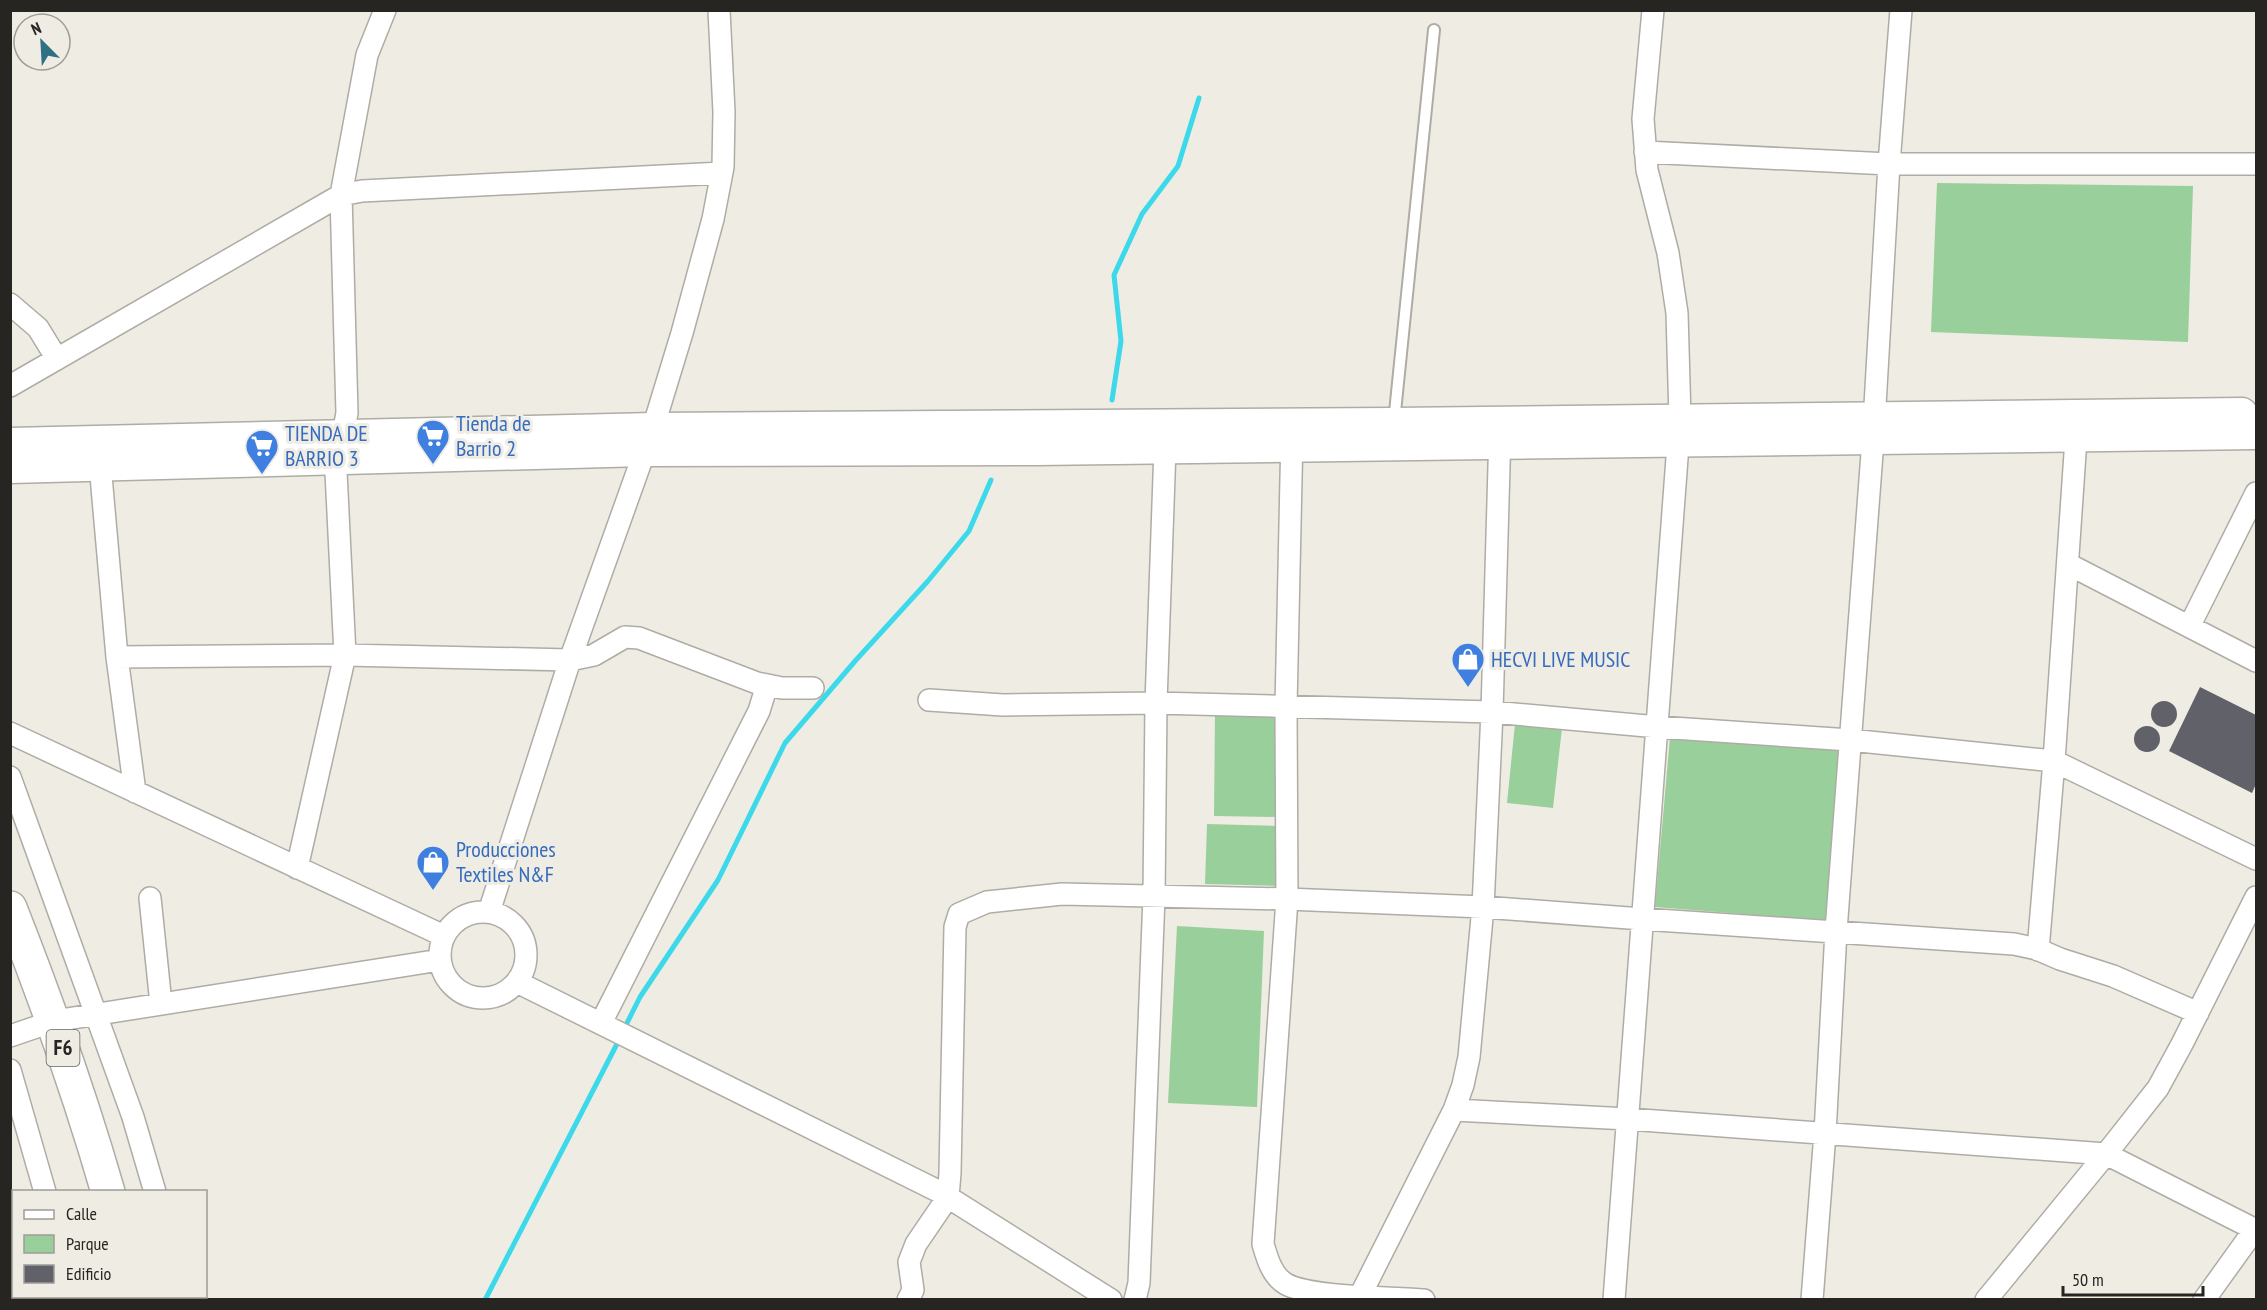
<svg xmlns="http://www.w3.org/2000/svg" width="2267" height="1310" viewBox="0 0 2267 1310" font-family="'PT Sans Narrow',sans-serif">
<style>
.green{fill:#99cf9b}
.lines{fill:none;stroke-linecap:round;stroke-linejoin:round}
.stream{stroke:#3cd9eb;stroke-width:5}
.building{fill:#616269}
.lane-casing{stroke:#afaca5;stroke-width:14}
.street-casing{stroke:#afaca5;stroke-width:24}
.secondary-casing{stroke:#afaca5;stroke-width:33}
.highway-casing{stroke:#afaca5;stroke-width:36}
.lane{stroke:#fff;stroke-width:10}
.street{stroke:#fff;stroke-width:21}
.secondary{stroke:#fff;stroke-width:30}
.highway{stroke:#fff;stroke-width:33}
.labels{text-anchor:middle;stroke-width:6;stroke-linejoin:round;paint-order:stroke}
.shield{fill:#efece4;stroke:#63615c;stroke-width:1.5}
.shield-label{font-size:21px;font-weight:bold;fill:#272522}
.shop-label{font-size:22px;fill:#366cbe;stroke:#efece4;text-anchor:start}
</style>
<rect width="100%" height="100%" fill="#efece4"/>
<path class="green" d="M1937,183l256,3 -5,156 -257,-10z
M1215,711l65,1 -1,105 -65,-1z
M1515,724l47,4 -9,80 -46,-5z
M1670,737l172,14 -14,170 -173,-14z
M1207,824l72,2 -1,60 -73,-2z
M1177,926l87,5 -7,176 -89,-4z"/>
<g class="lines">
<path class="stream" d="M1112,400l9,-59 -7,-66 28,-61 36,-48 21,-68
M623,1031l17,-34 78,-117 67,-137 71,-83 72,-79 41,-50 22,-51
M485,1300l134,-260"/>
</g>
<path class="building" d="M2200,687l56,28v69l-4,9 -83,-42z
M2151 714a13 13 0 1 1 26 0a13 13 0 1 1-26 0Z
M2134 739a13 13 0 1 1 26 0a13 13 0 1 1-26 0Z"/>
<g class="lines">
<defs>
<path id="lane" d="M1394,422l40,-392"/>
<path id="street" d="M1645,152l244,12h367
M10,304l28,24 19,31
M10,386l331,-191 21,-4 360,-18
M1292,433l-6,274 1,192 -24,345c4,14 9,32 23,40 25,14 106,13 138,16
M99,453l18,204 18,135
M2068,564l188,97
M2190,625l66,-132
M117,657l228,-2 225,5 24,-5 31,-18 14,1 118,45 25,5h31
M929,700l74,5 153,-2 336,9 166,15 192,13 204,21 202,98
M10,733l434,203
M10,777l123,340 22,75
M297,868l48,-213 -9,-183 11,-59 -6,-218 26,-140 18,-45
M150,898l11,106
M489,912l81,-252 83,-232 29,-95 31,-114 10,-52 1,-55 -5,-102
M440 955a43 43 0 1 1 86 0a43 43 0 1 1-86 0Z
M2038,950l16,-189 23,-337
M517,982l423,210 171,108
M601,1023l158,-312 8,-26
M10,1036l44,-15 386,-61
M10,1070l35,122
M1454,1110l174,9 478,35 150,76
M75,1296l1,4
M183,1296l1,4
M908,1300l5,-10 -4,-28 7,-18 32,-47 2,-24 5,-246 4,-13 28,-12 75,-8 225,5 196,8 159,12 372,25 23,5 23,10 53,17 85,37
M1135,1300l4,-17 15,-387 2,-193 9,-255
M1358,1300l96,-190 9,-25 6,-28 14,-150 9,-195 8,-281
M1614,1300l66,-882 -3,-105 -9,-60 -21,-83 -4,-51 10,-109
M1812,1300l13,-167 11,-202 37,-491 16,-276 12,-154
M1986,1300l120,-146 52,-66 24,-44 74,-147
M2204,1300l51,-71"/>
<path id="secondary" d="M10,443l643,-15 741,-5 848,-10
M10,468l635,-17 391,-1 1220,-16"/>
<path id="highway" d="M10,908c37,94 70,187 98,284
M137,1296v4"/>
</defs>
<use href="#lane" class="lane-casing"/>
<use href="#street" class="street-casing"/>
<use href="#secondary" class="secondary-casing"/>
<use href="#highway" class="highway-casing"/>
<use href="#lane" class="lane"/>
<use href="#street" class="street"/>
<use href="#secondary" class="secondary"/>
<use href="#highway" class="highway"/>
</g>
<defs>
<symbol id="supermarket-pin" viewBox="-11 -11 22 30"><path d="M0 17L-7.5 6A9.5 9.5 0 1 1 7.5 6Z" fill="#3f7fe0" stroke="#efece4"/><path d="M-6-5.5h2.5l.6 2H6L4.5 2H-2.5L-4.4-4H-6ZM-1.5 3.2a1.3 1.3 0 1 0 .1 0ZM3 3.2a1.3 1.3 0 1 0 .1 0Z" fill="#fff"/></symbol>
<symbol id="shop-pin" viewBox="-11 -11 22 30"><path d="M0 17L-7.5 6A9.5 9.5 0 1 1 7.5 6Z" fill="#3f7fe0" stroke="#efece4"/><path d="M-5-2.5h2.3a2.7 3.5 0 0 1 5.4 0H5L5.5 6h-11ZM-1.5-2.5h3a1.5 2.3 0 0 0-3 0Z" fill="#fff"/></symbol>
</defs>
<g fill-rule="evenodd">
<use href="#supermarket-pin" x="414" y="417" width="38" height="52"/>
<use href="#supermarket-pin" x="243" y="427" width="38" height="52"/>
<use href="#shop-pin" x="1449" y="640" width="38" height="52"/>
<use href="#shop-pin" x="414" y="843" width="38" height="52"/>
</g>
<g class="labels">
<rect class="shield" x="46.5" y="1030" width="33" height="36" rx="4.5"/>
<g class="shield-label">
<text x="63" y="1055">F6</text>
</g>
<g class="shop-label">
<text x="456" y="431">Tienda de<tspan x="456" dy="25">Barrio 2</tspan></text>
<text x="285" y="441">TIENDA DE<tspan x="285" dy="25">BARRIO 3</tspan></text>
<text x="1491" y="667">HECVI LIVE MUSIC</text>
<text x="456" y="857">Producciones<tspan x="456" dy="25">Textiles N&amp;F</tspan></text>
</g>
</g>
<rect width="2267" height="1310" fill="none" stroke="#272522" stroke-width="24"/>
<rect x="12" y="1190" width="195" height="108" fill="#efece4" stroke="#9f9c96" stroke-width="1.5"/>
<rect x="24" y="1210" width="30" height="9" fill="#ffffff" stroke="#9f9c96" stroke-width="1.5"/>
<text x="66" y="1220" font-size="18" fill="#272522">Calle</text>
<rect x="24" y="1235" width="30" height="18" fill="#99cf9b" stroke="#9f9c96" stroke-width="1.5"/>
<text x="66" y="1250" font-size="18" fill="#272522">Parque</text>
<rect x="24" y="1265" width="30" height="18" fill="#616269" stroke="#9f9c96" stroke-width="1.5"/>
<text x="66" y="1280" font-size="18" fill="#272522">Edificio</text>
<g transform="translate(42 42) rotate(336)"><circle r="28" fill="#efece4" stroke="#9f9c96" stroke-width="1.5"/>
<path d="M0-4.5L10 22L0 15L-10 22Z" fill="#2f7184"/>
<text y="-9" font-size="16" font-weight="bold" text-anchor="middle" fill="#272522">N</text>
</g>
<path d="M2063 1286v9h140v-9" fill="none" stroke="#272522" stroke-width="3"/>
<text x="2072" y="1286" font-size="18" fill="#272522" stroke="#efece4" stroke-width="4.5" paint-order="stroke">50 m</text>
</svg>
